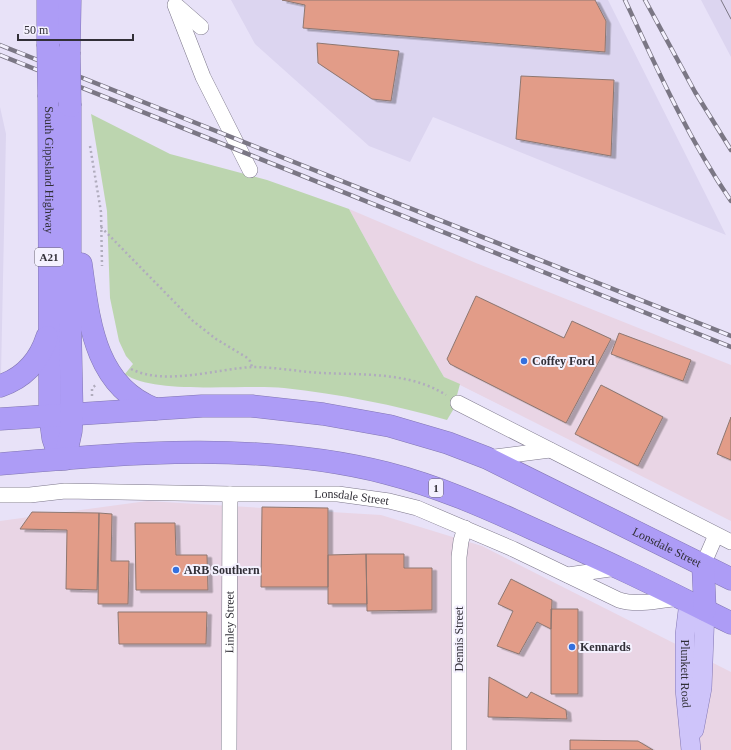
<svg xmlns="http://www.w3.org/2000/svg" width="731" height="750" viewBox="0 0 731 750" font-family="'Times New Roman',serif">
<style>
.commercial{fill:#e9d5e5}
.built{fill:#dcd5f0}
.green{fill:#bcd5af}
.building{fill:#e29c88;stroke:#8d7771;filter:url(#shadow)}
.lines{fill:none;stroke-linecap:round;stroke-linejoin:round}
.minor-casing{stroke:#7c778a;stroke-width:16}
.major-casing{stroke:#8276b3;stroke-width:20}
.highway-casing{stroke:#8276b3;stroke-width:23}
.path{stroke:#b0acbd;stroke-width:2.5;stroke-dasharray:2 3;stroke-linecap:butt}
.minor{stroke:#fff;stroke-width:15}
.major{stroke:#cec4fa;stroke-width:19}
.highway{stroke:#ad9cf6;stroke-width:22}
.tram{stroke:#7b7785;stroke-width:1}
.rail-casing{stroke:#7b7785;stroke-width:4.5}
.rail{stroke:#f4f1fe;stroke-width:3;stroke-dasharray:9;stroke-linecap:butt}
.highway-bridge-casing{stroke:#8276b3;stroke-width:23;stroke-linecap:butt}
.highway-bridge{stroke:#ad9cf6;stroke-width:22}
.poi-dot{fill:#3470de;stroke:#f4f1fe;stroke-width:1.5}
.labels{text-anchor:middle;stroke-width:4;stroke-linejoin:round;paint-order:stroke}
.shield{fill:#f4f1fe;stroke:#6c6973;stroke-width:1}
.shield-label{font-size:11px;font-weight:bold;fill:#312f37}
.street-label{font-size:12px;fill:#312f37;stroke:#f4f1fe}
.poi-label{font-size:12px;font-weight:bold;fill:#312f37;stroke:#f4f1fe;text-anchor:start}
</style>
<defs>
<filter id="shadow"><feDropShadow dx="4.5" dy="2.5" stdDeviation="0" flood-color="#0004"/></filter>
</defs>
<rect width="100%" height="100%" fill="#e8e2f8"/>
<path class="commercial" d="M349,209l127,54 255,102v156l-287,-144 -49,-84z
M147,501l234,14 101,31 249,126v78h-731v-229z"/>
<path class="built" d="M231,0h377l118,235 -293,-118 -23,45 -41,-16 -114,-102z
M701,0h30v57z
M0,107l6,27 -5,241h-1z"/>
<path class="green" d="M91,114l79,40 97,26 82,29 46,84 49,84 16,7 -7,26 -6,10c-53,-15 -107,-26 -163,-32 -39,-4 -131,7 -159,-14l8,-10 -7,-8 -7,-15 -9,-43 -3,-87z"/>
<path class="building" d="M282,0h313l11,21 -1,31 -302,-24 2,-23z
M317,43l82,8 -8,50 -19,-2 -54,-36z
M521,76l93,4 -3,76 -95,-17z
M476,296l88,42 8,-17 39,18 -45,84 -116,-59 -3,-5z
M619,333l72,27 -8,21 -72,-27z
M601,385l62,32 -25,49 -63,-32z
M731,417v43l-14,-6z
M262,507l66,1v79h-67z
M32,512l67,1 -2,77 -31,-1 1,-59 -47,-1z
M99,513l13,1 -1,47h18l-1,43h-30z
M135,523h40l1,32h31l1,35h-72z
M366,554l1,50h-39v-49z
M366,554h38v14h28v42l-65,1z
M511,579l41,21 -1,29 -14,-7 -18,32 -22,-8 16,-35 -15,-7z
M551,609h27v85h-27z
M118,612h89l-1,32h-87z
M489,677l38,21 4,-6 35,18 1,9 -79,-2z
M570,740l68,1 15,9h-83z"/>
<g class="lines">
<defs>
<g id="minor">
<path d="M175,5l28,72 47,93"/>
<path d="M177,6l24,21"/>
<path d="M458,403l273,139"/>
<path d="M487,458l63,-8"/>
<path id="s1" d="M0,495h30l35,-4 165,3h108l51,7 28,7 96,41 106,51c19,6 42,0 61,-2"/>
<path d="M703,565l13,-30"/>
<path d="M568,575l49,-7"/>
<path id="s2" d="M229,750l1,-256"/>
<path d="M459,750v-193l2,-16 4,-13"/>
</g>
<g id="major">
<path id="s3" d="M689,602l-4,33v54l6,61"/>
<path d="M694,730l8,-42 3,-78"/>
</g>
<g id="highway">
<path d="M48,0v44"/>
<path d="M69,52l1,-52"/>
<path id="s4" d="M49,97l1,319 3,22 7,21"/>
<path d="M81,264c8,56 13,122 74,145"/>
<path d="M0,386c24,-8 39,-24 47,-49"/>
<path id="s5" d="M0,419l202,-13h50l71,8 67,12 58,17 39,15 244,121"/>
<path d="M65,459l6,-28 1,-17 -2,-92v-216"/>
<path d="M0,464c128,-11 260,-23 386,9 51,13 99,34 147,56 29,13 59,26 88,40 37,17 73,36 110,54"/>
<path d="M703,565l2,45"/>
</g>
</defs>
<use href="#minor" class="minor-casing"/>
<use href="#major" class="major-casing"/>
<use href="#highway" class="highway-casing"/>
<path class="path" d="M90,146l11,66 1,54
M101,227l92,94 23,18 30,18 4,4 2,6c24,0 48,5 71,6 41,2 87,-1 123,22
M131,369c34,17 85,0 121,-2
M92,396v-8l4,-3"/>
<use href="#minor" class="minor"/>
<use href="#major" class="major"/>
<use href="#highway" class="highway"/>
<path class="tram" d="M721,0l10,19"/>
<defs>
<path id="rail" d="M625,0c32,69 63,138 106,201
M645,0l50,92 36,58
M0,45l731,291
M0,55l731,292"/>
</defs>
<use href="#rail" class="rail-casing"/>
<use href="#rail" class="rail"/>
<defs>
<path id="highway-bridge" d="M48,44l1,53
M69,52l1,54"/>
</defs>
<use href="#highway-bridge" class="highway-bridge-casing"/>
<use href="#highway-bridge" class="highway-bridge"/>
</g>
<g class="poi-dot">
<circle cx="524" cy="361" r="4"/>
<circle cx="176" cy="570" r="4"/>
<circle cx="572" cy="647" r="4"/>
</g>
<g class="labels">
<g class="shield">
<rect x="35" y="248" width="28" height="18" rx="3"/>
<rect x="429" y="479" width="14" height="18" rx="3"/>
</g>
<g class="shield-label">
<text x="49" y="261">A21</text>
<text x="436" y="492">1</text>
</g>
<g class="street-label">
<text dy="4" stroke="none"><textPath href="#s4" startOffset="73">South Gippsland Highway</textPath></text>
<text dy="4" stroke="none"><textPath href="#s1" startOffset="352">Lonsdale Street</textPath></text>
<text dy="4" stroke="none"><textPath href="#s5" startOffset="695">Lonsdale Street</textPath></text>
<text dy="4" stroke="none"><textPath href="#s2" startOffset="128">Linley Street</textPath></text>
<text transform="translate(459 639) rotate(-90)" y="4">Dennis Street</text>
<text dy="4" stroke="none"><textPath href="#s3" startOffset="72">Plunkett Road</textPath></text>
</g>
<g class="poi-label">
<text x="532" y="365">Coffey Ford</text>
<text x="184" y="574">ARB Southern</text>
<text x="580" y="651">Kennards</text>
</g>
</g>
<path d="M18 34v6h115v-6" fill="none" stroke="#312f37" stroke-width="2"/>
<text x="24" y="34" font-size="12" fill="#312f37" stroke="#f4f1fe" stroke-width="3" paint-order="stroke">50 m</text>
</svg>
